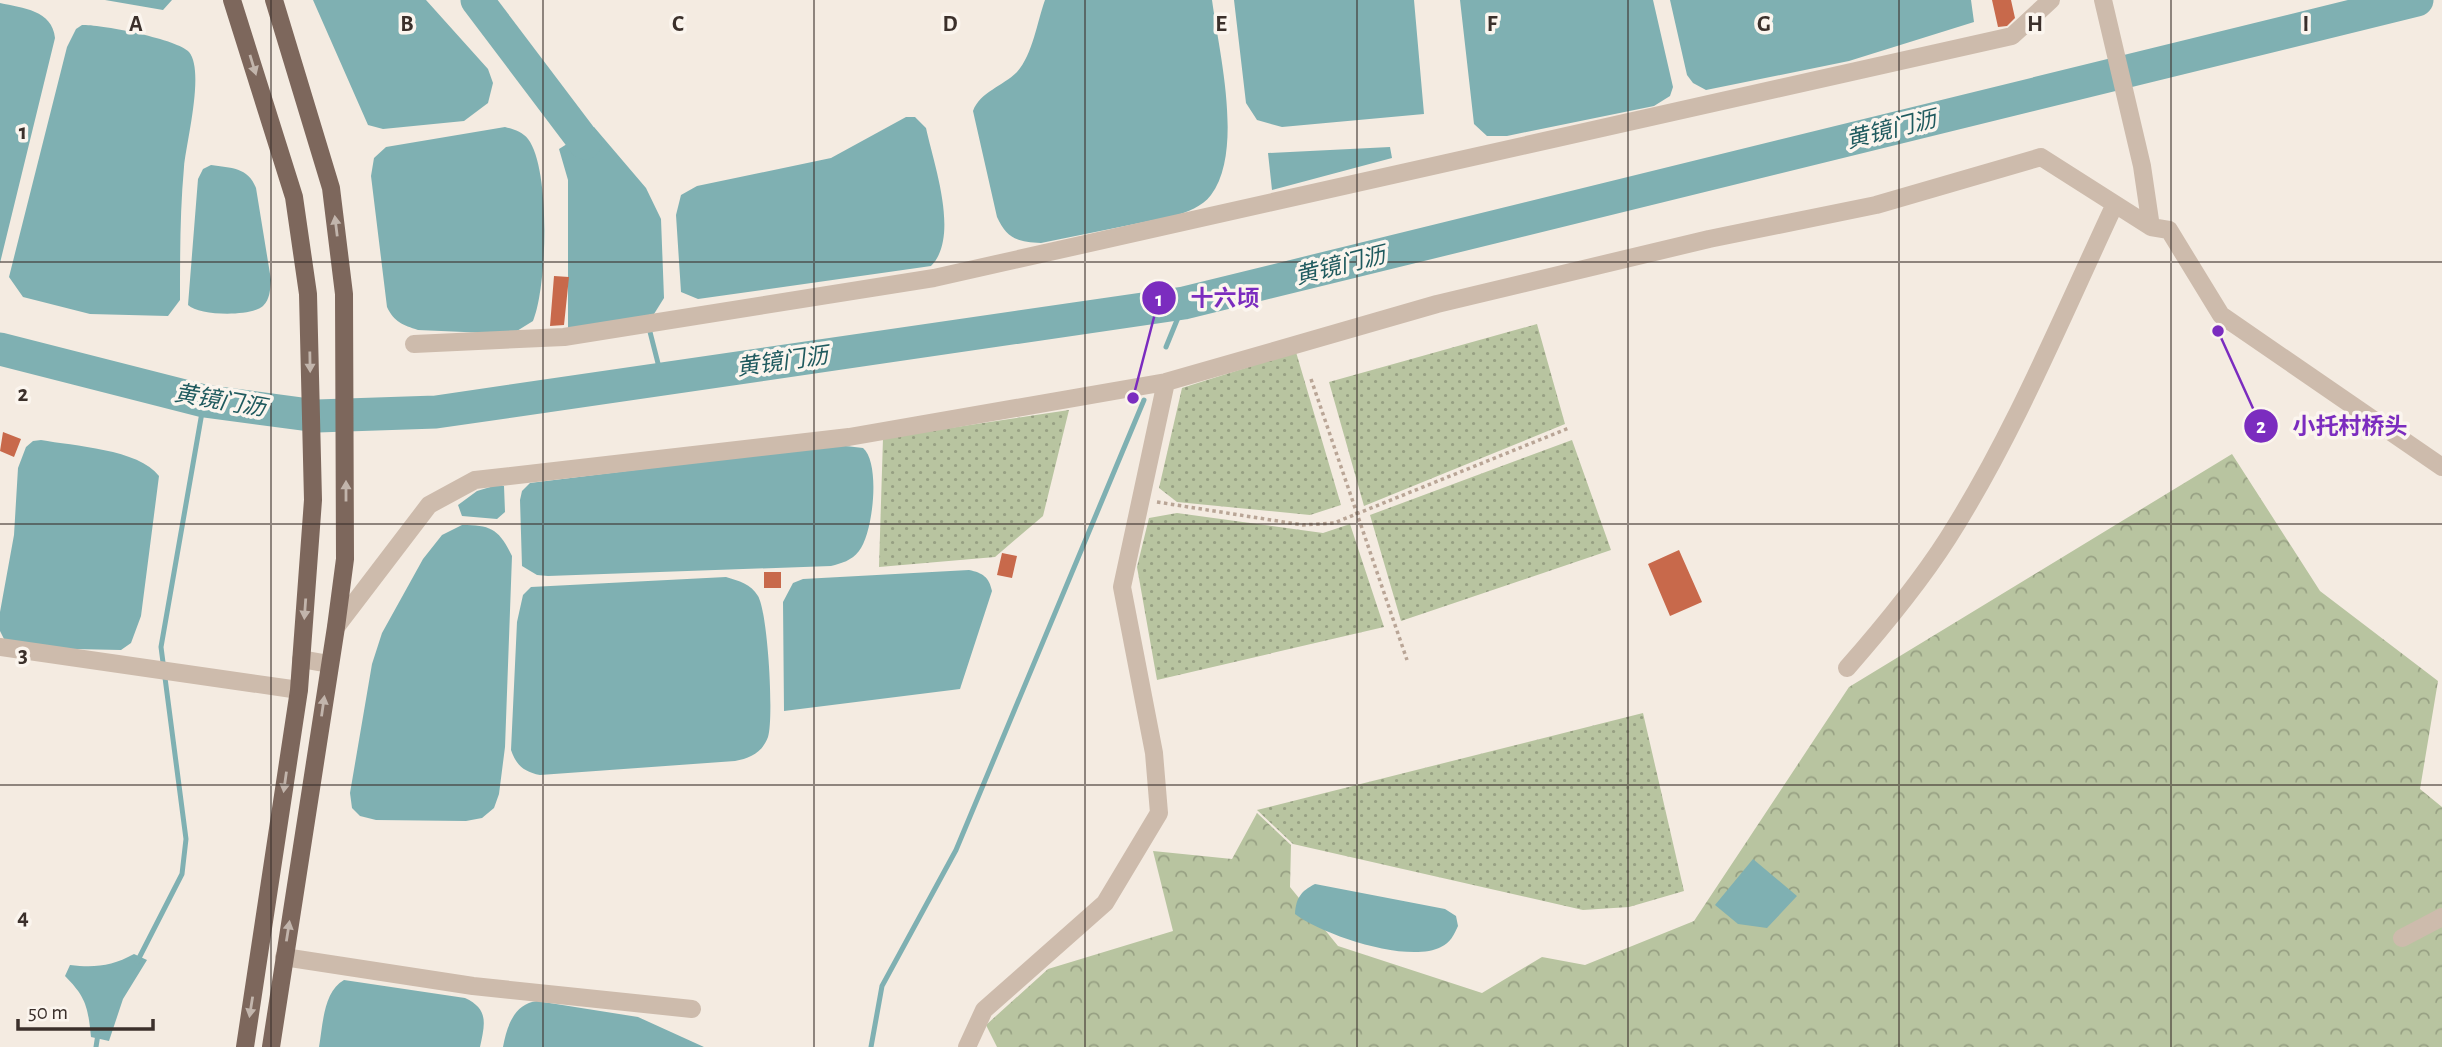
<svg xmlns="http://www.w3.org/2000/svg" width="2442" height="1047" viewBox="0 0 2442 1047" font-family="'Alegreya Sans','Noto Sans SC',sans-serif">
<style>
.grass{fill:url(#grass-dots)}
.forest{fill:url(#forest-crowns)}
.water{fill:#7fb0b2}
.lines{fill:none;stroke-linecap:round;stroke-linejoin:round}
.stream{stroke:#7fb0b2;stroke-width:5}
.river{stroke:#7fb0b2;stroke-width:33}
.building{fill:#c8694b}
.path{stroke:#b9a596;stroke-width:3.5;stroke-dasharray:3.5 3.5;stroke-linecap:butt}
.minor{stroke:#cdbbac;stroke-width:18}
.major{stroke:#7d675c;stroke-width:18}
.oneway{fill:#c2b5ac}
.grid{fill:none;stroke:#3b302b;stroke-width:2;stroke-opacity:0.55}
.labels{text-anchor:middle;stroke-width:7;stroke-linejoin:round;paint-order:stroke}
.water-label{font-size:23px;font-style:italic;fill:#1f5a5e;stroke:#fbf5ee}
.grid-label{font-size:23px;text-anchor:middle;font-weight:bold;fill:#3b302b;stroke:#fbf5ee;stroke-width:7;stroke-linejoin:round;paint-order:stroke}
.leader{fill:none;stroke:#7b2cbf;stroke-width:2.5}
.callout-dot{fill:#7b2cbf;stroke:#fbf5ee;stroke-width:2.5}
.mark-label{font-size:21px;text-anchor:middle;font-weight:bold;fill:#fff}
.callout-label{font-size:23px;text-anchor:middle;font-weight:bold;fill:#7b2cbf;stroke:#fbf5ee;stroke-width:7;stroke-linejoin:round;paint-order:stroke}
</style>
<defs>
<pattern id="grass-dots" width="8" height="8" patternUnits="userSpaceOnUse" patternTransform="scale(1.75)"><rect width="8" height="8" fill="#b8c4a0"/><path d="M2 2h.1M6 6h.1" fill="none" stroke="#97a083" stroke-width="1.8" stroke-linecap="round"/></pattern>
<pattern id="forest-crowns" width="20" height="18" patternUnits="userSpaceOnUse" patternTransform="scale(1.75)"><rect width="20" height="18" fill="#b8c4a0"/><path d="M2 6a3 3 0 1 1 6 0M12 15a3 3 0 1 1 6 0" fill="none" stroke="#97a083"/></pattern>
</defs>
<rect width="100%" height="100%" fill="#f4ebe1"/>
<path class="grass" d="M1537,324l28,100 -201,82 -35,-124z
M1296,352l45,153 -31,10 -133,-13 -18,-14 23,-100z
M1069,410l-26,106 -48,41 -116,10 4,-129z
M1572,440l39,110 -210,71 -31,-106z
M1177,513l146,20 27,-9 34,103 -227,53 -20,-113 12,-49z
M1643,713l41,178 -55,16 -46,3 -290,-66 -36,-34z"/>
<path class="forest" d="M2232,454l88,137 118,90 -18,108 22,18v240h-1445l-11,-22 62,-56 125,-38 -20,-80 79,8 25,-46 34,32 -1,42 48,59 144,47 60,-36 43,8 109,-44 155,-234z"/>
<path class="water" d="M105,0h67l-9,10z
M313,0h113l62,69 5,14 -5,20 -24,18 -81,8 -15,-4z
M1045,0h167c7,52 32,151 -1,195 -9,12 -24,17 -37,21l-133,27c-23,-1 -34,-4 -44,-26l-24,-106c7,-19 30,-25 44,-39 16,-18 20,-50 28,-72z
M1234,0h180l10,114 -142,13 -25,-7 -11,-17z
M1460,0h193l20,87 -3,9 -16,10 -147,30h-20l-13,-12z
M1670,0h301l3,22 -125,39 -143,29 -13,-7 -6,-8z
M0,3c23,5 52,7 55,35l-55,225z
M82,25c17,-1 96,14 107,27 16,19 -3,91 -5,115 -4,44 -4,89 -4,133l-12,16 -78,-2 -67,-17 -14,-20 58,-230 9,-18z
M906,117h9l11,11c8,37 34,109 5,138l-233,33 -17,-7 -5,-77 5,-20 16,-9 134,-28z
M505,127c8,2 18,5 23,12 23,30 19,149 5,182l-21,13 -94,-4c-15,-5 -24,-8 -31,-23l-16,-131 3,-18 12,-11z
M594,127l52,61 15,31 3,79 -10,16 -86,16v-150l-9,-31z
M1390,147l2,11 -120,32 -4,-37z
M211,165c20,3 37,2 45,23l15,92c-1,10 -1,19 -8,26 -12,11 -64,10 -75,-1l10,-126 5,-10z
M41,440c32,6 98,9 118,36l-18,140 -10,27 -10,7 -96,-2 -21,-9 -4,-8v-19l14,-77 4,-67 8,-21 7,-6z
M837,445l26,3c18,15 10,86 -4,103 -8,10 -17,12 -28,15l-283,10 -11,-1 -15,-9 -2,-66 2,-9 8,-8z
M497,485l7,1 1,26 -8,7 -35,-3 -4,-11 19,-14z
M462,525c29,0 37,4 50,31l-7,191 -6,47 -5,14 -12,10 -16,3 -90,-1 -16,-4 -8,-8 -2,-15 22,-129 10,-31 41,-74 19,-24z
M969,570c14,3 20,7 23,21l-32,98 -176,22 -1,-109 10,-19 10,-4z
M726,577c13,4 25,7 32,19 10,17 16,122 10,141 -6,16 -18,21 -33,24l-195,14c-16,-3 -24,-10 -29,-25l6,-128 6,-27 8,-8z
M1753,859l44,37 -30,32 -29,-4 -23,-19z
M1315,884l130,25 11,7 2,10c-4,9 -8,17 -17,21 -33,17 -118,-12 -146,-33 1,-16 6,-23 20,-30z
M134,954l13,6 -24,39 -14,42 -18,-4c-3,-30 -5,-40 -26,-61l5,-11c25,3 42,1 64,-11z
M344,980l121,18c24,11 20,26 15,49h-161c4,-22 4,-55 25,-67z
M537,1001l101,16 66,30h-201c4,-21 11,-43 34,-46z"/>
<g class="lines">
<path class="stream" d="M649,328l13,51
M1166,347l18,-44
M137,962l45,-88 4,-35 -25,-192 43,-246
M96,1047l2,-13
M871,1047l11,-61 74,-136 188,-450"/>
<path class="river" d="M477,0l108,143
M0,349l204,52 113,15 119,-4 748,-109 1233,-303"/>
</g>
<path class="building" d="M1992,0h19l4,18 -8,8 -9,1z
M554,276l15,1 -5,48 -14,1z
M3,432l18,7 -7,18 -14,-6z
M1679,550l23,52 -32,14 -22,-52z
M1002,553l15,3 -5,22 -15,-3z
M764,572h17v16h-17z"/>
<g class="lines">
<path class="path" d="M1311,379l96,281
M1157,502l146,23 31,-2 235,-95"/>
<path class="minor" d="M2103,0l39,166 9,61
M414,344l150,-7 370,-59 1078,-242 39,-36
M336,627l93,-122 46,-25 374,-43 317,-55 271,-78 272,-65 167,-34 165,-48 110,70 18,3 52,85 221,152
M0,647l299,43
M301,659l28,5
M1847,668c36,-41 71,-83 101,-130 66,-104 114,-221 166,-332
M2402,938l40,-21
M284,957l189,29 219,23
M967,1047l17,-37 121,-107 54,-90 -5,-60 -32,-166 44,-205"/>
<path class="major" d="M232,0l62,197 14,97 5,206 -14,190 -54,357
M271,1047l65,-420 9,-68 -1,-265 -13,-106 -57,-188"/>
</g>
<defs><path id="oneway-solid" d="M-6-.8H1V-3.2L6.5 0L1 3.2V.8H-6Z" transform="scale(1.75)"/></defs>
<g class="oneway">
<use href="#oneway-solid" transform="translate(253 65) rotate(73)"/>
<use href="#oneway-solid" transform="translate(336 226) rotate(-97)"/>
<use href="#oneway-solid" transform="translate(310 362) rotate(89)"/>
<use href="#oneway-solid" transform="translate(346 491) rotate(-90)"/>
<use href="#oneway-solid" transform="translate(305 609) rotate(94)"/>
<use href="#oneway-solid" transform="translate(323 706) rotate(-82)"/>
<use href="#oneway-solid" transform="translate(285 782) rotate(98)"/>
<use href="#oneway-solid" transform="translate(288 931) rotate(-81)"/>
<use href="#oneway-solid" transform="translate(251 1007) rotate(99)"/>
</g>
<path class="grid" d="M271,0v1047M543,0v1047M814,0v1047M1085,0v1047M1357,0v1047M1628,0v1047M1899,0v1047M2171,0v1047M0,262h2442M0,524h2442M0,785h2442"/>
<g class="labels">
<g class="water-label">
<text transform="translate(1891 129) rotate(-14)" y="8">黄镜门沥</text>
<text transform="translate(1340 265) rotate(-14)" y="8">黄镜门沥</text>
<text transform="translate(782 361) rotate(-8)" y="8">黄镜门沥</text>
<text transform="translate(220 400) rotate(10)" y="8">黄镜门沥</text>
</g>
</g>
<g class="grid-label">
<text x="136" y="31">A</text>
<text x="407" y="31">B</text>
<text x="678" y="31">C</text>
<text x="950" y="31">D</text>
<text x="1221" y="31">E</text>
<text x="1492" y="31">F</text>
<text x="1764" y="31">G</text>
<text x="2035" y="31">H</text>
<text x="2306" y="31">I</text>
<text x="23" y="139">1</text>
<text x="23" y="401">2</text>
<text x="23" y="662">3</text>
<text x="23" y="924">4</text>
</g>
<path class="leader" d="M1133 398L1159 298M2218 331L2261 426"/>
<g class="callout-dot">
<circle cx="1133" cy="398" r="7"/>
<circle cx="2218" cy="331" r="7"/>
<circle cx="1159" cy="298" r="18"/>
<circle cx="2261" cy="426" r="18"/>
</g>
<g class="mark-label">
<text x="1159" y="306">1</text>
<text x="2261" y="433">2</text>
</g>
<g class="callout-label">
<text x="1225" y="306">十六顷</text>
<text x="2350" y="434">小托村桥头</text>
</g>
<path d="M18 1019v10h135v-10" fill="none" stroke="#3b302b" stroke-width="3.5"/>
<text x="28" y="1019" font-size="21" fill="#3b302b" stroke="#fbf5ee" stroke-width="5" paint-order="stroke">50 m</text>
</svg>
